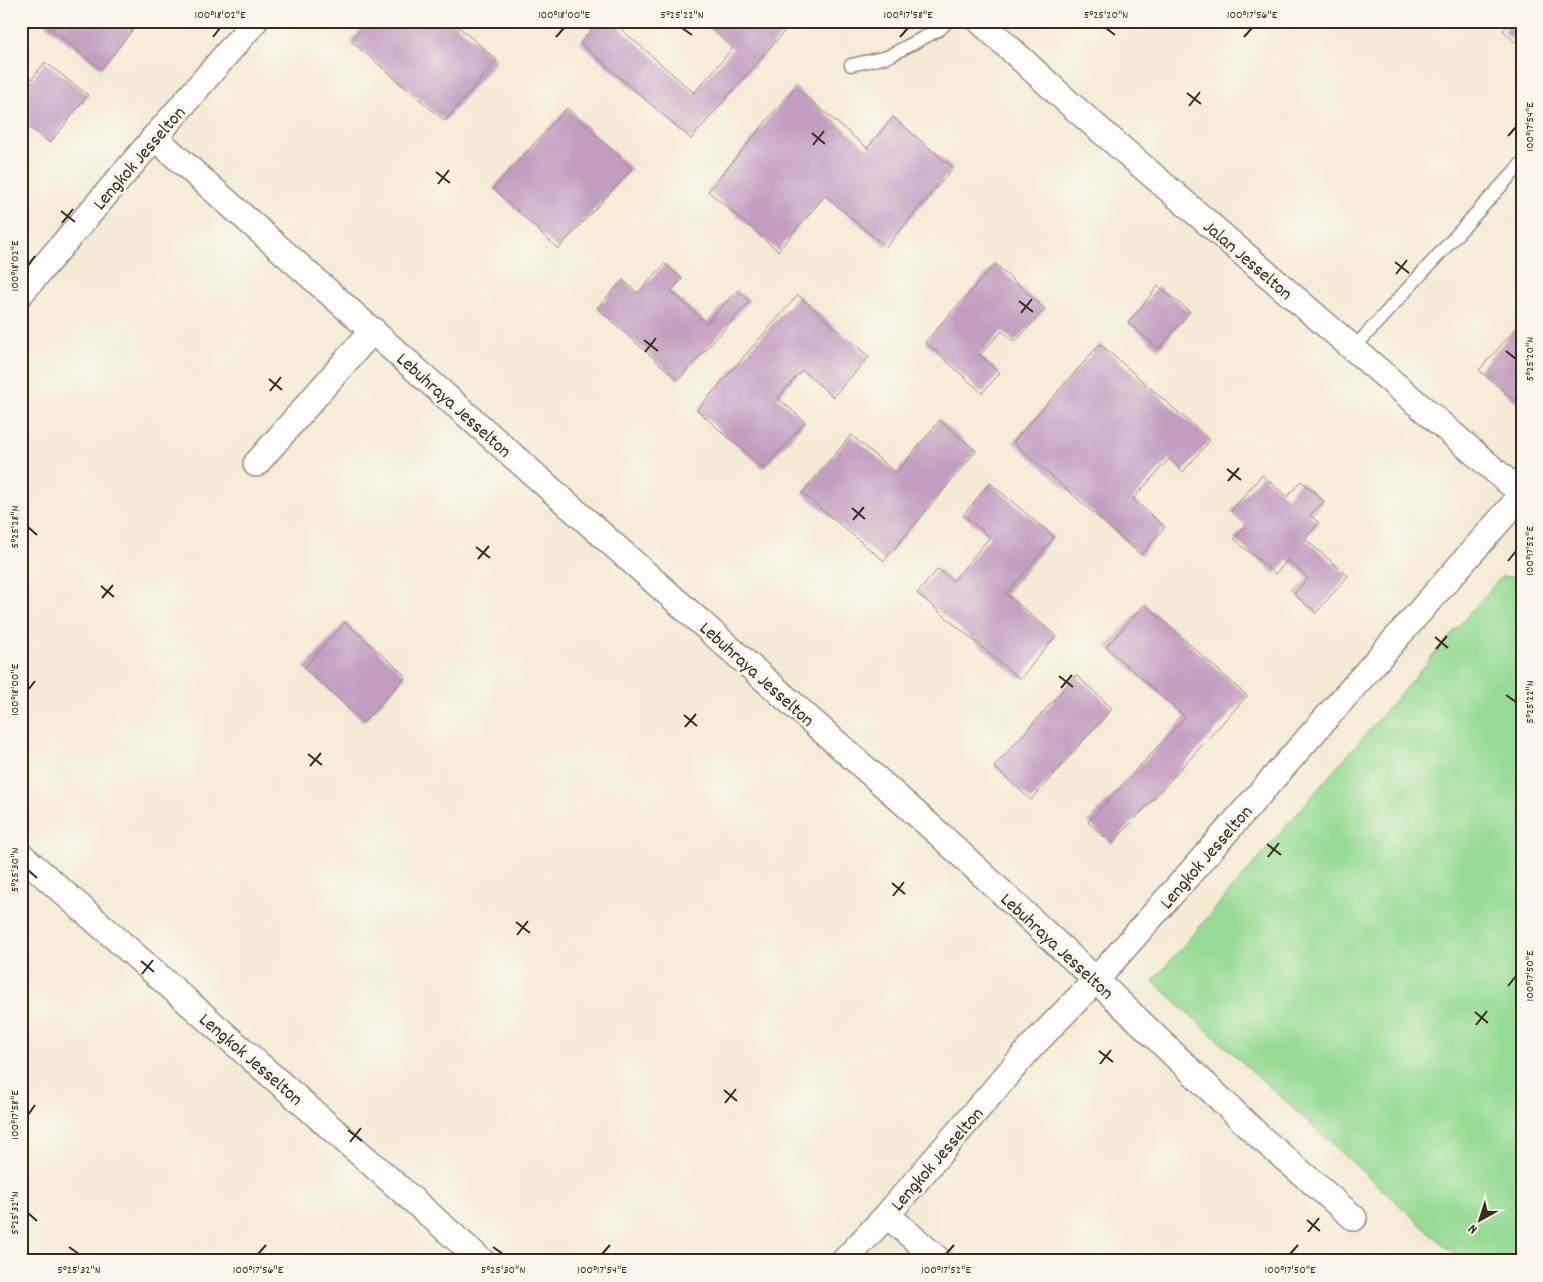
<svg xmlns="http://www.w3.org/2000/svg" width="1543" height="1282" viewBox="0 0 1543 1282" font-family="Dekko,sans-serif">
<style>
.green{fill:#96db94;stroke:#688259}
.building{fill:#c29dc0}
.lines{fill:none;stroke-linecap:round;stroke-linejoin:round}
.lane-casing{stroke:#978a79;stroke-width:15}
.street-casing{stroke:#978a79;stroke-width:28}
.lane{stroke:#fff;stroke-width:12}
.street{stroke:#fff;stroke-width:25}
.ticks{fill:none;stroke:#3b2a1e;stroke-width:2}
.labels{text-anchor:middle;stroke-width:5;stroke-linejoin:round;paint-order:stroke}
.street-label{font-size:19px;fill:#3b2a1e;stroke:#fbf7ec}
.neatline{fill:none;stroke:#3b2a1e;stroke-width:2}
.ticks-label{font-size:12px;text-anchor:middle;fill:#3b2a1e}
</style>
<rect width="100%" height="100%" fill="#fbf7ec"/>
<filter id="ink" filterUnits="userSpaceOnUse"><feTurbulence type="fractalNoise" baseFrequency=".02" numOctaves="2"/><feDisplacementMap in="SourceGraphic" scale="10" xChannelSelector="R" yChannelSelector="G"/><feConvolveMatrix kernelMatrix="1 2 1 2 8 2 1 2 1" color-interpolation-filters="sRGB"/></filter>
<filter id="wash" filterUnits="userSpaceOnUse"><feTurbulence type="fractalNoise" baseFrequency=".0096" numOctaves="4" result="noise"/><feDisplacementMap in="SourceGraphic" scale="20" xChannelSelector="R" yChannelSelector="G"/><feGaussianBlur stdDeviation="1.12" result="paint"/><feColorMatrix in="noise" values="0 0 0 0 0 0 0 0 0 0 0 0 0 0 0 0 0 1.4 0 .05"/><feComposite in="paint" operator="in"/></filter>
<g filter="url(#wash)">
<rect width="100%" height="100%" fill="#f3ebd4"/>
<path class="green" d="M1501,577h21v669l-13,15h-48l-308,-280z"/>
<g id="blocks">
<path class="building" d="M41,21h99l-39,48z
M368,21h84l45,39 -52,61 -94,-80z
M598,21h14l82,72 39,-45 -31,-27h80l6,6 -97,112 -111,-96z
M1511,21h11v27l-19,-17z
M45,62l43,33 -38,48 -29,-22v-51l11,9z
M795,87l72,61 26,-31 60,51 -67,79 -61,-51 -47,55 -70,-60z
M567,108l65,61 -74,80 -65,-61z
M665,264l17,15 -11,12 36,32 30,-33 13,11 -72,79 -81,-72 26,-28 15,13z
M995,264l50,45 -30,33 -13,-11 -22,24 20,18 -18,20 -57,-51z
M1158,286l32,26 -31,37 -31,-26z
M798,295l71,62 -36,40 -31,-27 -24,28 27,24 -41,47 -67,-59z
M1522,322v85l-43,-37z
M1100,344l110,96 -27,32 -14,-13 -36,40 32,28 -24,28 -128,-113z
M940,420l36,31 -92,110 -82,-68 49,-58 45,38z
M1262,475l25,22 14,-16 23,20 -14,14 9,8 -14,16 43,37 -32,37 -22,-19 14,-16 -20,-18 -13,14 -41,-35 12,-14 -15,-14z
M990,483l64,54 -48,57 50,42 -36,43 -103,-86 21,-24 15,12 37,-44 -27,-22z
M1145,604l102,92 -135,148 -24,-22 97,-105 -79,-70z
M345,622l61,54 -42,46 -60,-54z
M1076,675l36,33 -81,92 -37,-33z"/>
</g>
</g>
<g filter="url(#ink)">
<use href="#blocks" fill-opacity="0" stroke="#978a79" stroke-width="1"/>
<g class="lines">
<defs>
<path id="lane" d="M851,65l36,-8 53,-28 8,-8
M1353,349l169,-186"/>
<path id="street" d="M980,21l90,83 452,390
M154,137l785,697 157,146 165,158 93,80
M21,293l234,-272
M256,464l117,-134
M21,855l461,406
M887,1215l53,46
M844,1261l43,-46 144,-168 65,-67 426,-485"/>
</defs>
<use href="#lane" class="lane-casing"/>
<use href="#street" class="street-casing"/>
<use href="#lane" class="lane"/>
<use href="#street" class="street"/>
</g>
</g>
<path class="ticks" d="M682,28l10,7M1106,28l9,7M213,37l7,-9M556,37l8,-9M900,37l8,-9M1244,37l8,-9M1187,93l14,11M1189,106l11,-14M812,133l13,11M1508,136l8,-9M813,145l11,-14M436,172l14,11M438,184l11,-14M61,211l14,11M62,223l11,-14M1395,262l14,11M28,266l7,-10M1396,274l11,-14M1019,301l14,11M1021,313l11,-14M644,340l14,11M1506,351l10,8M645,352l11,-14M269,379l13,11M270,391l11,-14M1227,469l14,11M1228,481l11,-13M852,508l13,11M853,520l11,-13M28,527l9,8M476,547l14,11M478,559l11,-13M1508,561l8,-10M101,586l13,11M102,598l11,-13M1435,637l13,11M1436,649l11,-13M1059,676l14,11M1061,688l11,-13M28,690l7,-9M1506,695l10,7M684,715l13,11M685,727l11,-13M308,754l14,11M310,766l11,-13M1267,844l14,11M1268,857l11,-14M28,870l9,8M892,883l13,11M893,896l11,-14M516,922l14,11M517,935l11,-14M141,961l13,11M142,974l11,-14M1508,986l8,-10M1475,1012l13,11M1476,1025l11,-14M1099,1051l14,11M1100,1064l11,-14M724,1090l13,11M725,1103l11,-14M28,1115l7,-10M348,1130l14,11M350,1142l11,-14M28,1213l9,8M1307,1220l13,11M1308,1232l11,-14M69,1247l10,7M493,1247l10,7M258,1254l8,-9M602,1254l8,-9M946,1254l8,-9M1290,1254l8,-9"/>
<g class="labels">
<g class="street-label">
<text transform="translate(138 157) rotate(-49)" y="7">Lengkok Jesselton</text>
<text transform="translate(1249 259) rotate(41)" y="7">Jalan Jesselton</text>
<text transform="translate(455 404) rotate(42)" y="7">Lebuhraya Jesselton</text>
<text transform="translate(758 673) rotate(42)" y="7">Lebuhraya Jesselton</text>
<text transform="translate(1205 856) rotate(-49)" y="7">Lengkok Jesselton</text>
<text transform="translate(1058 945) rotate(43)" y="7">Lebuhraya Jesselton</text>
<text transform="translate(252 1058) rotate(41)" y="7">Lengkok Jesselton</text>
<text transform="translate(936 1158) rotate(-49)" y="7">Lengkok Jesselton</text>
</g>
</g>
<rect width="1543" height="1282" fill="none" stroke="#fbf7ec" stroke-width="55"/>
<g transform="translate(1480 1220) rotate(219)" stroke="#fbf7ec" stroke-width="4" paint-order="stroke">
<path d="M0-4L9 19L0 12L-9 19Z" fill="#3b2a1e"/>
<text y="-8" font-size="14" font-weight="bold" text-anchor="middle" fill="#3b2a1e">N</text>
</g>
<rect x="28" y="28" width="1488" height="1226" class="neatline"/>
<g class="ticks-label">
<text x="220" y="18">100°18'02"E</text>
<text x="564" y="18">100°18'00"E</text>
<text x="682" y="18">5°25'22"N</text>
<text x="908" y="18">100°17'58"E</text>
<text x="1106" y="18">5°25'20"N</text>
<text x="1252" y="18">100°17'56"E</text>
<text transform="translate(1529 127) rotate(-90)" y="4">100°17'54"E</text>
<text transform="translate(14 266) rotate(-90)" y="4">100°18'02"E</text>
<text transform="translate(1529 359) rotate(-90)" y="4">5°25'20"N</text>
<text transform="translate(14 527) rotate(-90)" y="4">5°25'28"N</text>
<text transform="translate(1529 551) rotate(-90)" y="4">100°17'52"E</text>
<text transform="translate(14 690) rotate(-90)" y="4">100°18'00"E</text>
<text transform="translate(1529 702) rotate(-90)" y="4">5°25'22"N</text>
<text transform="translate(14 870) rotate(-90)" y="4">5°25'30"N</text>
<text transform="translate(1529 976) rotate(-90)" y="4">100°17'50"E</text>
<text transform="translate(14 1115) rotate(-90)" y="4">100°17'58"E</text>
<text transform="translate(14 1213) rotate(-90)" y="4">5°25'32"N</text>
<text x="79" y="1273">5°25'32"N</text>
<text x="258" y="1273">100°17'56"E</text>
<text x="503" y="1273">5°25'30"N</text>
<text x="602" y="1273">100°17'54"E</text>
<text x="946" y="1273">100°17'52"E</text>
<text x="1290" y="1273">100°17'50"E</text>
</g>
</svg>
